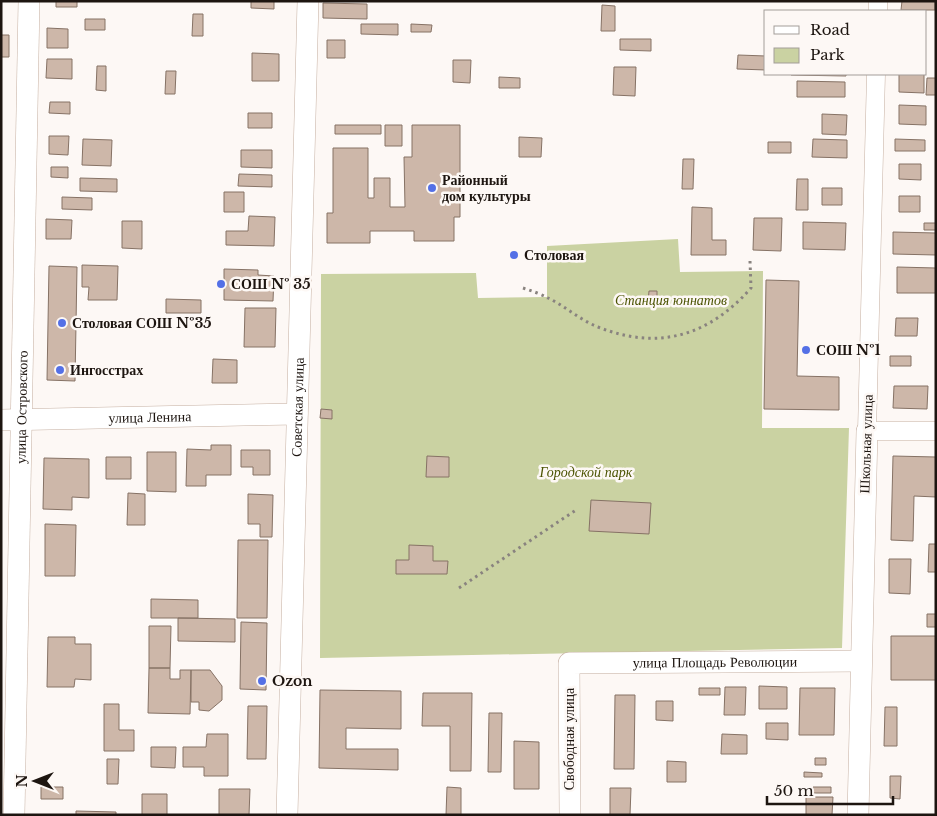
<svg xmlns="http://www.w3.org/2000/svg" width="937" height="816" viewBox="0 0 937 816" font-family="'Libre Baskerville',serif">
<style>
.green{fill:#cad2a2}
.building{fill:#cdb7a9;stroke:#867265}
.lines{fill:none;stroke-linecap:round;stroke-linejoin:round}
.minor-casing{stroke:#c6b0a2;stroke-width:19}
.tertiary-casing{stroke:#c6b0a2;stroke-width:22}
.path{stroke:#89837f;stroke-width:3;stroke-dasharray:2.5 4;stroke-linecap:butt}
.minor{stroke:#fff;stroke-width:18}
.tertiary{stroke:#fff;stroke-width:21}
.poi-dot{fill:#5470e6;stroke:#fdf8f5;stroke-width:2}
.labels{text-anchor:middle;stroke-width:5;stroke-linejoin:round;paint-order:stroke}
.poi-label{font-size:14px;font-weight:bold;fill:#1d1510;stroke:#fdf8f5;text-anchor:start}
.park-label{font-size:14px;font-style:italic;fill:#4c5403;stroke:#fdf8f5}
.street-label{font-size:14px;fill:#1d1510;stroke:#fdf8f5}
</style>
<rect width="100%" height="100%" fill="#fdf8f5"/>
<path class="green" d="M678,239l2,33 83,-1 -1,157h87l-7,220 -522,10 1,-384 155,-1 2,25 69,-1v-51z"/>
<path class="building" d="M56,1h21v6h-21z
M251,1h23v8l-23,-1z
M902,1h33v9h-34z
M323,3l44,1v15l-44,-1z
M602,5l13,1v25h-14z
M193,14h10v22h-11z
M85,19h20v11h-20z
M361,24h37v11l-37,-1z
M411,24l21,1 -1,7h-20z
M47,28l21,1v19h-21z
M1,35h8v22h-8z
M620,39h31v12l-31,-1z
M327,40h18v18h-18z
M252,53l27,1v27h-27z
M738,55l28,1v14l-29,-1z
M47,59h25v20l-26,-1z
M453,60h18l-1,23 -17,-1z
M97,66h9v25l-10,-1z
M614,67h22l-1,29 -22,-1z
M166,71h10l-1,23h-10z
M791,74h55v2l-55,-1z
M899,74h25v19l-25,-1z
M499,77l21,1v10h-21z
M927,78h9v17h-10z
M797,81l48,1v15h-48z
M50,102h20v12l-21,-1z
M899,105l27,1v19l-27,-1z
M248,113h24v15h-24z
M822,114l25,1 -1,20 -24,-1z
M335,125h46v9h-46z
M385,125h17v21h-17z
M412,125h48v92h-6v24h-40v-10h-44v12h-43v-30h6v-65h35v50h6v-20h16v29h15l-1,-50h8z
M49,136h20l-1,19 -19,-1z
M519,137l23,1 -1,19h-22z
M83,139l29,1 -1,26 -29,-1z
M813,139l34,1v18l-35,-1z
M895,139l30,1v11h-30z
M768,142h23v11h-23z
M241,150h31v18l-31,-1z
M683,159h11l-1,30h-11z
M899,164h22v16l-22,-1z
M51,167h17v11l-17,-1z
M239,174l33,1v12l-34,-1z
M80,178l37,1v13l-37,-1z
M797,179h11v31h-12z
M822,188h20v17h-20z
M224,192h20v20h-20z
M899,196h21v16h-21z
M62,197l30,1v12l-30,-1z
M692,207l20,1v32h14v15h-35z
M249,216l26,1 -1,29 -48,-1v-14h22z
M754,218h28l-1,33 -28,-1z
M46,219l26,1 -1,19h-25z
M122,221h20v28l-20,-1z
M803,222l43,1 -1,27 -42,-1z
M924,223h12v7h-12z
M893,232l43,1v22l-43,-1z
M82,265l36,1 -1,34h-29l1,-13h-7z
M49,266l28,1 -2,114 -28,-1z
M897,267l39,1v25h-39z
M224,269l34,1v5l16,1 -1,25 -49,-1z
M766,280l33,1 -2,95 42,1v33l-75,-1z
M649,291h8v13l-9,-1z
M166,299l35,1v13h-35z
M245,308h31l-1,39h-31z
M896,318h22l-1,18h-22z
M890,356h21v10h-21z
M213,359l24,1v23h-25z
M894,386h34l-1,23 -34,-1z
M321,409l11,1v9l-12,-1z
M211,445h20v30h-25v11h-20l1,-37 24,1z
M241,450h29v25h-17v-8h-12z
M147,452h29v40l-29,-1z
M427,456l22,1v20h-23z
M893,456l43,1v40l-22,-1 -1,45 -22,-1z
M106,457h25v22h-25z
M44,458l45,1v39l-17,-1v13l-29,-1z
M128,493l17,1v31h-18z
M248,494l25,1 -1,42h-12v-13h-12z
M591,500l60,3 -2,31 -60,-3z
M45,524l31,1 -1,51h-30z
M238,540h30l-1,78h-30z
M929,544h7v28h-8z
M409,545l24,1v15h15l-1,13h-51v-14h13z
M889,559h22l-1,35 -21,-1z
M151,599l47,1v18h-47z
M927,614h9v13h-9z
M178,618l57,1v23l-57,-1z
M241,622l26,1 -1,67 -26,-1z
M149,626h22l-1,42h-21z
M891,636h45v44h-45z
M48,637h27v7h16v36l-16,-1 -1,8h-27z
M149,668h21v11h10v-9h11l-1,44 -42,-1z
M191,670h19l12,16v14l-13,11 -10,-1v-8h-8z
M759,686l28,1v22h-28z
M725,687h21l-1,28h-21z
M699,688h21v7h-21z
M800,688h35l-1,47h-35z
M320,690l81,1v38l-55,-1v21h52v21l-79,-2z
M423,693h49l-1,78h-21v-45h-28z
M615,695h20l-1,74h-20z
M656,701h17v20l-17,-1z
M104,704h15v26h15v21h-30z
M248,706h19l-1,53h-19z
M885,707h12v39h-13z
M489,713h13l-1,59h-13z
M766,723h22v17l-22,-1z
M207,734h21v42h-24v-9h-21v-20h23z
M722,734l25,1v19h-26z
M514,741l25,1v47h-25z
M151,747h25l-1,21 -24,-1z
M815,758h11v7h-11z
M107,759h12l-1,25h-11z
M667,761l19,1v20h-19z
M804,772l18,1v4h-18z
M890,776h11l-1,23 -10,-1z
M41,787h22v12h-22z
M447,787l14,1v27h-15z
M813,787h18v6h-18z
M610,788h21l-1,27h-20z
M219,789h31l-1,26h-30z
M142,794h25v21h-25z
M806,797h27l-1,18h-26z
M76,811l40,1v3h-40z"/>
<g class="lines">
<defs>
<path id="minor" d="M878,11v-10
M876,74l-9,357h69"/>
<g id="tertiary">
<path id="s1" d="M1,420l296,-6"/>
<path id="s2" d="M14,815l15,-814"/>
<path id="s3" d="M287,815l21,-814"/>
<path id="s4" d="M570,815l-1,-152 292,-2"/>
<path d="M858,815l9,-384"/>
</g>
</defs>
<use href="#minor" class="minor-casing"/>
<use href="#tertiary" class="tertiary-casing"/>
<path class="path" d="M523,288c9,3 18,6 25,10 17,8 32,22 50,29 60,24 111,9 153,-39l-1,-27
M459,588l117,-78"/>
<use href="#minor" class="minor"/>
<use href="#tertiary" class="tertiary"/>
</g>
<g class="poi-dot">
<circle cx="432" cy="188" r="5"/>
<circle cx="514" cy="255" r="5"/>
<circle cx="221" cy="284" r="5"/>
<circle cx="62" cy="323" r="5"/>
<circle cx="806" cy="350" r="5"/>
<circle cx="60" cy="370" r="5"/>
<circle cx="262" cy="681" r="5"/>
</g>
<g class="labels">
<g class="poi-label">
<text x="442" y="185">Районный<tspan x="442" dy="16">дом культуры</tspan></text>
<text x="524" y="260">Столовая</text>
<text x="231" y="289">СОШ № 35</text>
<text x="72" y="328">Столовая СОШ №35</text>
<text x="816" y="355">СОШ №1</text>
<text x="70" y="375">Ингосстрах</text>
<text x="272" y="686">Ozon</text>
</g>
<g class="park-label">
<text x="671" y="305">Станция юннатов</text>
<text x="586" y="477">Городской парк</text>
</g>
<g class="street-label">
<text dy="5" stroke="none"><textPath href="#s2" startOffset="408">улица Островского</textPath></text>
<text dy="5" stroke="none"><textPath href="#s3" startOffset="408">Советская улица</textPath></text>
<text dy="5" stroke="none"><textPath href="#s1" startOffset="149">улица Ленина</textPath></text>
<text transform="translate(866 444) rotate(-88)" y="5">Школьная улица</text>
<text dy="5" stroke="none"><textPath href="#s4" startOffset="298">улица Площадь Революции</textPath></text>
<text transform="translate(569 739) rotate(-90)" y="5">Свободная улица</text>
</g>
</g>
<rect width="937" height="816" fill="none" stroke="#1d1510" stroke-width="5"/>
<rect x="764" y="10" width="162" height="65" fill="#fdf8f5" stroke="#a39d99"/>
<rect x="774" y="26" width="25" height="8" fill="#ffffff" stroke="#a39d99"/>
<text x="810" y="35" font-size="15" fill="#1d1510">Road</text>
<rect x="774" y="48" width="25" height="15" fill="#cad2a2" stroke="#a39d99"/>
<text x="810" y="60" font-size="15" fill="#1d1510">Park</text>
<g transform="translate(35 781) rotate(270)" stroke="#fdf8f5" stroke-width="4" paint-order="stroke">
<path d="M0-4L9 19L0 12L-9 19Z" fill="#1d1510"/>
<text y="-8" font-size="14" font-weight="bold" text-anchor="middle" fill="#1d1510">N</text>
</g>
<path d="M767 796v8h126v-8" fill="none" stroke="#1d1510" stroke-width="2.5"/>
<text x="774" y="796" font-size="15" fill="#1d1510" stroke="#fdf8f5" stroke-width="4" paint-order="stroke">50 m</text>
</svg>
